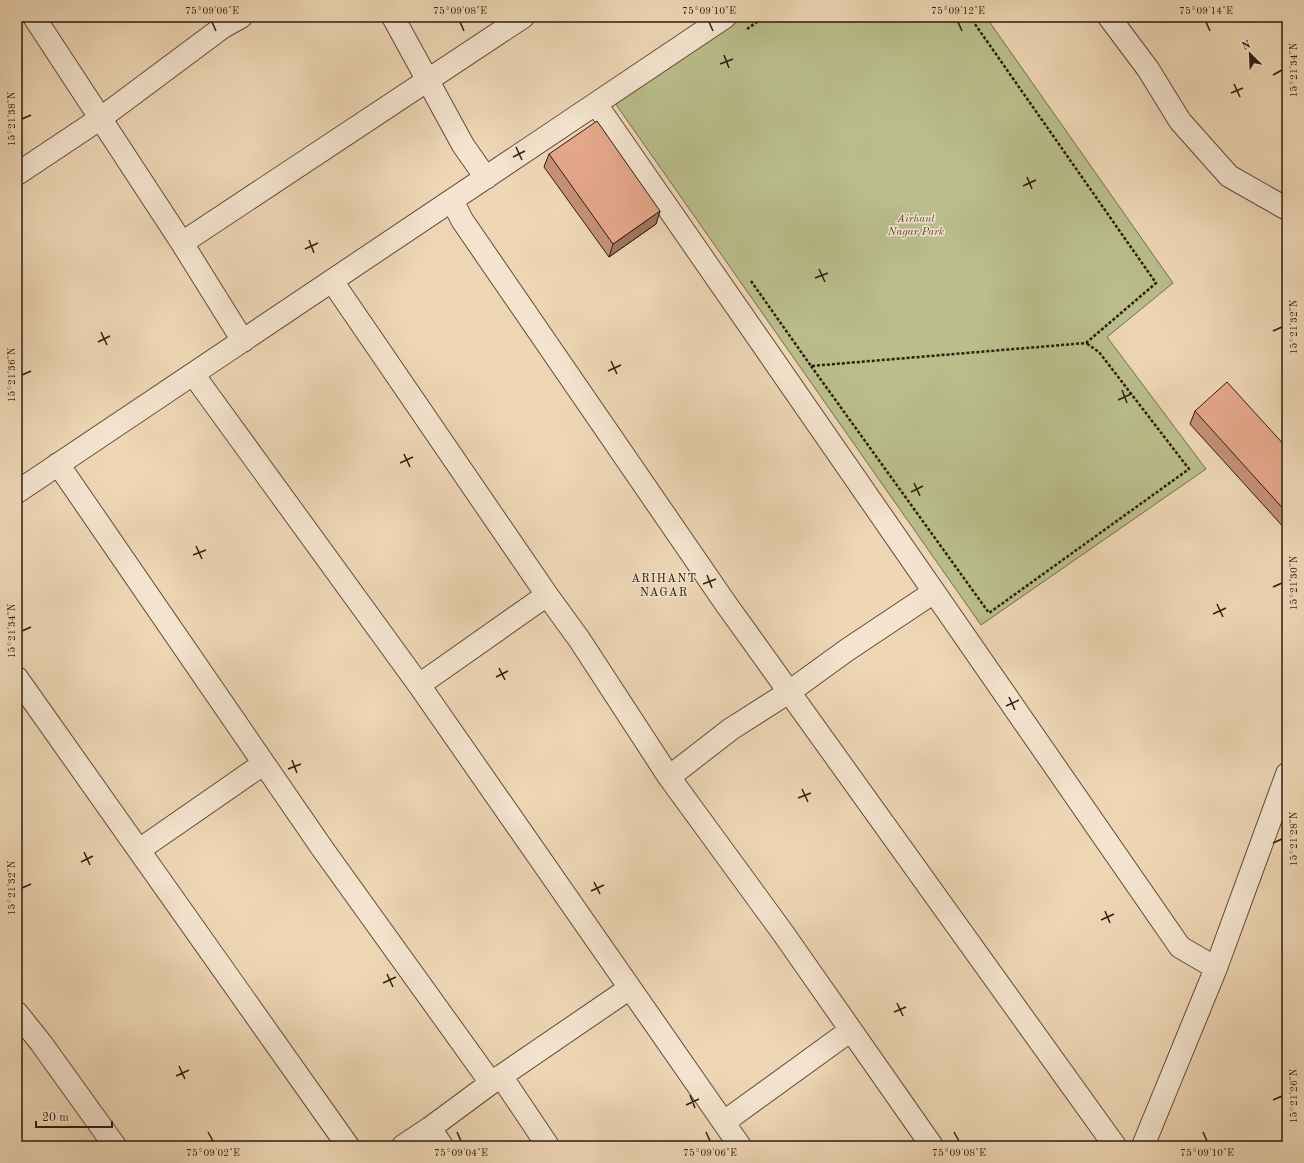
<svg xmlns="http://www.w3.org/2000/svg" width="1304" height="1163" viewBox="0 0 1304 1163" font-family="'Old Standard TT',serif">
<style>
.green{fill:#babd8c;stroke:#746d4d}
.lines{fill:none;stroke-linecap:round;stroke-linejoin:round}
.street-casing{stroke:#5f4b38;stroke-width:24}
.path{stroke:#2f1d0e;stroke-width:2.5;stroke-dasharray:3 2;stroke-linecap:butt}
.street{stroke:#f4e4cf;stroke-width:22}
.wall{fill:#c59078;stroke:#2f1d0e}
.shaded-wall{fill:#a07562;stroke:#2f1d0e}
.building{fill:#e5a78c;stroke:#2f1d0e}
.ticks{fill:none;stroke:#2f1d0e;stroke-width:1.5}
.labels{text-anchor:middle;stroke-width:3;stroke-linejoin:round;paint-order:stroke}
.park-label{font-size:11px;font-style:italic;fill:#594d34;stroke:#f4e4cf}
.neighbourhood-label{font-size:12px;letter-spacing:1px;fill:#2f1d0e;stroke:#f4e4cf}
.neatline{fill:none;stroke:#2f1d0e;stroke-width:1.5}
.ticks-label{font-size:10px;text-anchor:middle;fill:#2f1d0e}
</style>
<rect width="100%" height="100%" fill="#eed6b5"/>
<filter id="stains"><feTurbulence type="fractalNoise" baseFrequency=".005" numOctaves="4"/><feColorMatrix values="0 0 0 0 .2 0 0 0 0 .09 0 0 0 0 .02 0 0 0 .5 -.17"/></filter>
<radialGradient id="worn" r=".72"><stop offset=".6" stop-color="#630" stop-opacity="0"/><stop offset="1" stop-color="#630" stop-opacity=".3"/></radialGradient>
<path class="green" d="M744,17h242l187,266 -66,54 99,132 -225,156 -366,-522z"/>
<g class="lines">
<defs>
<path id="street" d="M34,17l148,226 61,98
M393,17l70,128 23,33
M1109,17l39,52 32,52 49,55 58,33
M596,104l584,843 36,21
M17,174l84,-56 122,-91 18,-10
M452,200l10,20 264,384 389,542
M182,243l341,-226
M332,281l215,314 32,44 90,138 114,156 149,213
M193,374l226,311
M58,464l264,384 169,235
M17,492l708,-475
M547,595l-128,90 321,461
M17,678l331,468
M669,777l62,-48 58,-37 58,-42 87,-58
M139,850l124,-86
M17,1013l24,30 74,103
M501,1076l47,70
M724,1122l127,-92
M430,1128l12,18
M403,1146l27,-18 61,-45 139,-95
M1143,1146l73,-178 71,-194"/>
</defs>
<use href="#street" class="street-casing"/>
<path class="path" d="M747,29l17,-12
M751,281l60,85 275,-23 70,-60 -186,-266
M811,366l178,247 200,-144 -90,-117 -13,-9"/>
<use href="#street" class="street"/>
</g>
<path class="wall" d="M549,154l111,57 -4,13 -47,33 -65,-90z
M1195,411l92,37v83l-97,-107z"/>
<path class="shaded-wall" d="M660,211l-4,13 -47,33 4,-13z"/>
<path class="building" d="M597,121l63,90 -47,33 -64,-90z
M1227,382l60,66v65l-92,-102z"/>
<path class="ticks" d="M212,22l4,9M460,22l4,9M709,22l4,9M958,22l4,9M1206,22l4,9M724,55l5,13M720,64l13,-5M1273,75l9,-5M1234,84l6,13M1231,93l12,-5M22,119l9,-4M516,147l6,13M513,157l12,-6M1027,177l5,12M1023,186l13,-6M309,240l5,13M305,249l13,-6M819,269l6,13M815,278l13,-5M1273,331l9,-4M101,332l6,13M98,342l12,-6M611,361l6,13M608,371l13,-6M22,375l9,-4M1122,390l5,13M1118,400l13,-6M404,454l6,13M400,463l13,-6M914,483l6,13M911,492l12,-6M196,546l6,13M193,555l13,-5M707,575l5,13M703,584l13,-5M1273,587l9,-4M1217,604l6,13M1213,614l13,-6M22,631l9,-4M499,668l6,12M496,677l12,-6M1009,697l6,13M1006,706l13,-6M292,760l5,13M288,769l13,-5M802,789l6,13M798,798l13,-5M1273,843l9,-4M84,852l6,13M81,862l12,-6M594,882l6,12M22,888l9,-4M591,891l13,-6M1105,911l5,12M1101,920l13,-6M387,974l6,13M383,983l13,-6M897,1003l6,13M894,1012l12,-5M179,1066l6,13M176,1076l13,-6M690,1095l5,13M1273,1100l9,-4M686,1105l13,-6M208,1132l5,9M457,1132l4,9M706,1132l4,9M954,1132l5,9M1203,1132l4,9"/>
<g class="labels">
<g class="park-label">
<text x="916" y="222">Airhant<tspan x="916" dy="13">Nagar Park</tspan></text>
</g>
<g class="neighbourhood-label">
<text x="664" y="582">ARIHANT<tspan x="664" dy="14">NAGAR</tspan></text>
</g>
</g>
<rect width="1304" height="1163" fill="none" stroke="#eed6b5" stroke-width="44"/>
<g transform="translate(1250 54) rotate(336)" stroke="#f4e4cf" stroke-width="3" paint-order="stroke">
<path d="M0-3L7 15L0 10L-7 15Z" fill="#2f1d0e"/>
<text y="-6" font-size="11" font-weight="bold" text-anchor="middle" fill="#2f1d0e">N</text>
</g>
<path d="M36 1121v6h76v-6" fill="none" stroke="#2f1d0e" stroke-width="2"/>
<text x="42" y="1121" font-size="12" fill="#2f1d0e" stroke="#f4e4cf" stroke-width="3" paint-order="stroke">20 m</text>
<rect x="22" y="22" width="1260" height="1119" class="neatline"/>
<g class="ticks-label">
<text x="212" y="14">75°09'06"E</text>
<text x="460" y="14">75°09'08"E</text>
<text x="709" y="14">75°09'10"E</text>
<text x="958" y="14">75°09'12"E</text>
<text x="1206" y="14">75°09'14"E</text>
<text transform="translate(1293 70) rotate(-90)" y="4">15°21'34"N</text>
<text transform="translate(11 119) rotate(-90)" y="4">15°21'38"N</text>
<text transform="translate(1293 327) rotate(-90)" y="4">15°21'32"N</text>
<text transform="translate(11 375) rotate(-90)" y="4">15°21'36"N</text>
<text transform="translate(1293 583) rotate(-90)" y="4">15°21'30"N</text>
<text transform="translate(11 631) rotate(-90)" y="4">15°21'34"N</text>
<text transform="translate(1293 839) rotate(-90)" y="4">15°21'28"N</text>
<text transform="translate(11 888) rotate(-90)" y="4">15°21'32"N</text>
<text transform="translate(1293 1096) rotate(-90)" y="4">15°21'26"N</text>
<text x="213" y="1156">75°09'02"E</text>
<text x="461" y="1156">75°09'04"E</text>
<text x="710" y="1156">75°09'06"E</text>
<text x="959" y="1156">75°09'08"E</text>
<text x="1207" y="1156">75°09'10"E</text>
</g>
<rect width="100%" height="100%" filter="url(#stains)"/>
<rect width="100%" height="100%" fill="url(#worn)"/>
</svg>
